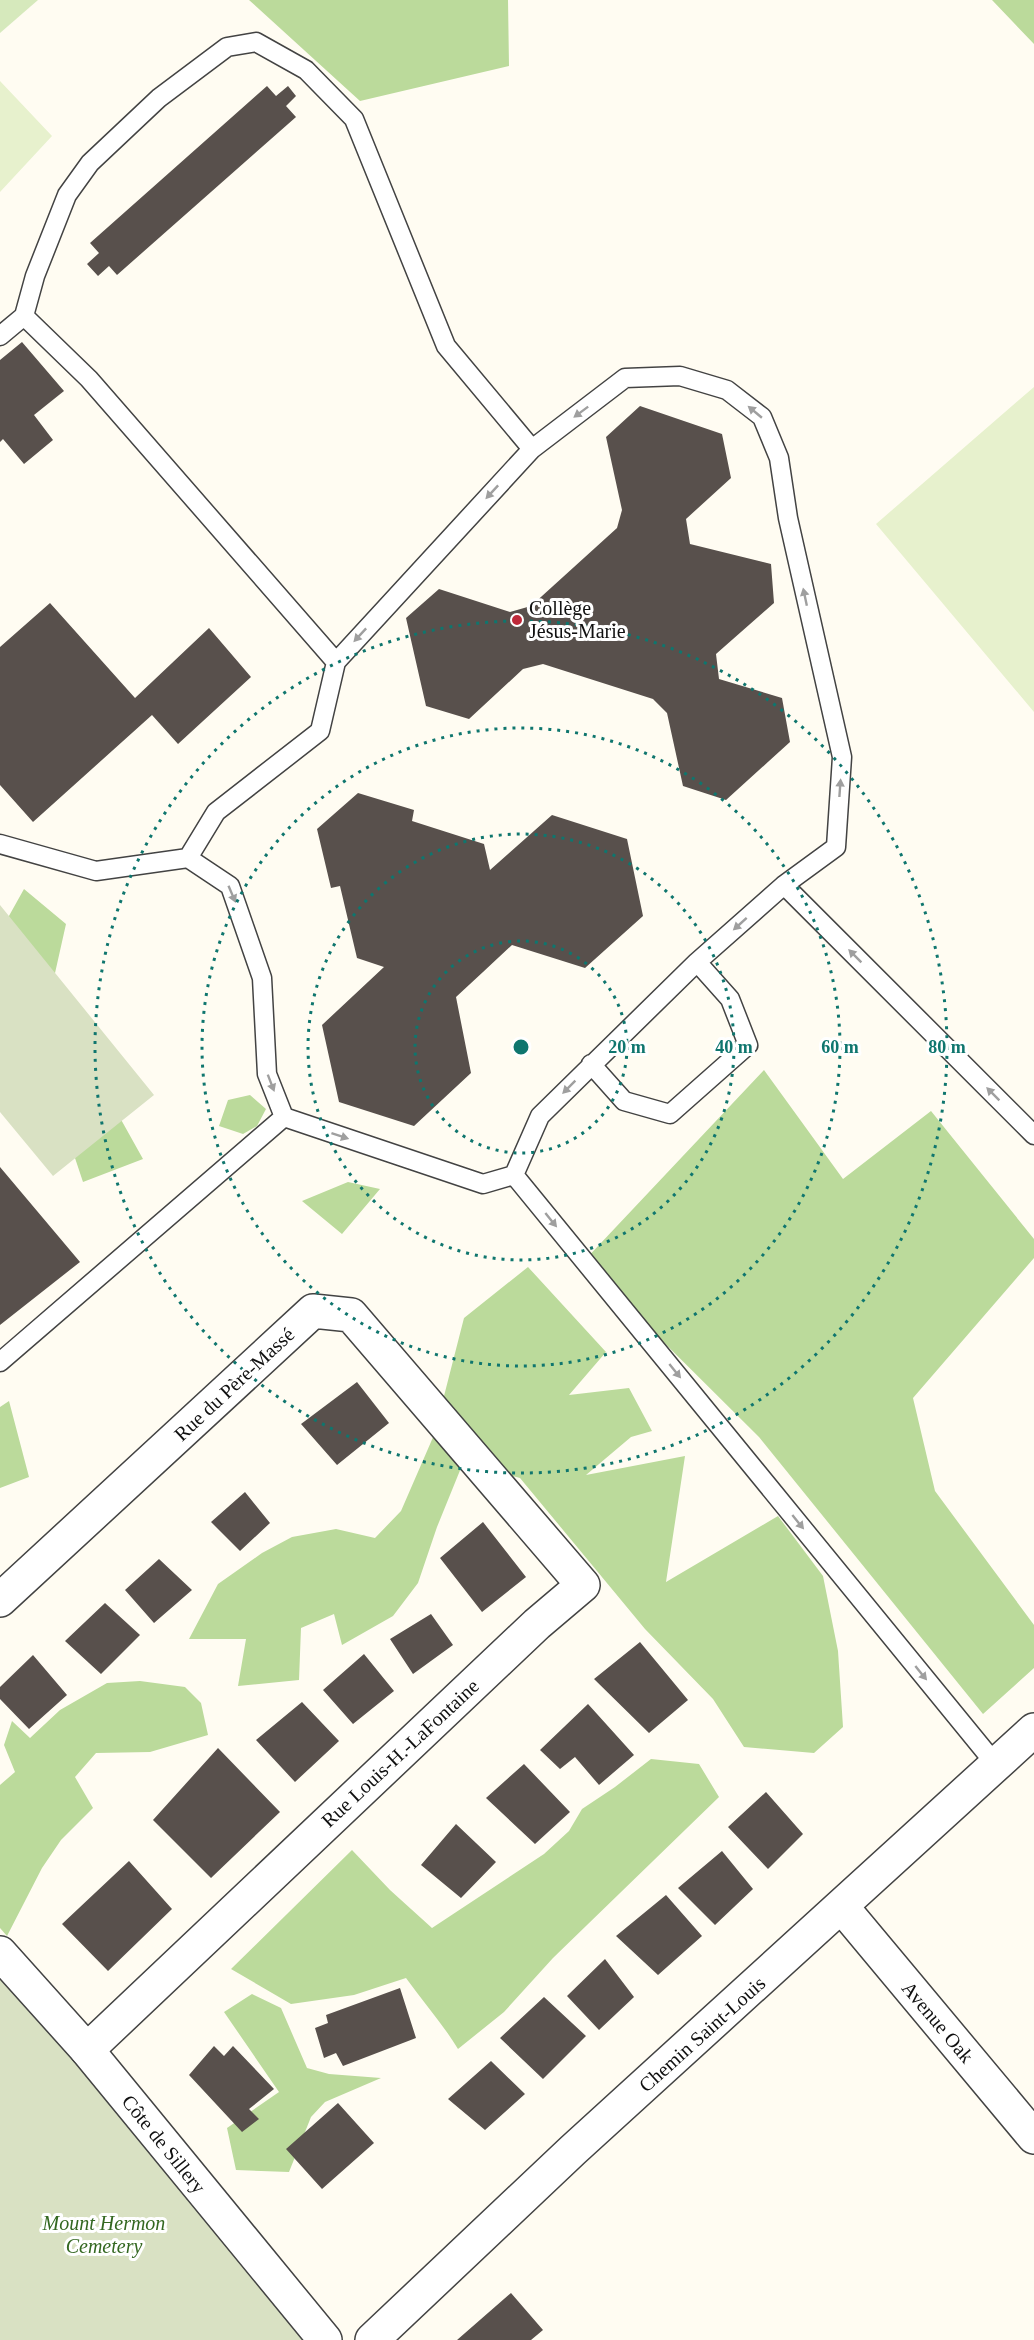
<svg xmlns="http://www.w3.org/2000/svg" width="1034" height="2340" viewBox="0 0 1034 2340" font-family="'Times New Roman',serif">
<style>
.green{fill:#d6e9bc}
.forest{fill:#bbda9b}
.cemetery{fill:#d9e1c3}
.pitch{fill:#e7f1cd}
.building{fill:#58504c}
.lines{fill:none;stroke-linecap:round;stroke-linejoin:round}
.service-casing{stroke:#434343;stroke-width:21}
.minor-casing{stroke:#434343;stroke-width:36}
.tertiary-casing{stroke:#434343;stroke-width:36}
.service{stroke:#fff;stroke-width:18}
.minor{stroke:#fff;stroke-width:33}
.tertiary{stroke:#fff;stroke-width:33}
.oneway{fill:#9f9f9f}
.ring{fill:none;stroke:#0f766e;stroke-width:3;stroke-dasharray:3 6}
.poi-dot{fill:#be2939;stroke:#fff;stroke-width:2}
.labels{text-anchor:middle;stroke-width:6;stroke-linejoin:round;paint-order:stroke}
.poi-label{font-size:20px;fill:#101010;stroke:#fff;text-anchor:start}
.street-label{font-size:20px;fill:#101010;stroke:#fff}
.park-label{font-size:20px;font-style:italic;fill:#336720;stroke:#fff}
.centre{fill:#0f766e;stroke:#fff;stroke-width:3}
.ring-label{font-size:18px;text-anchor:middle;font-weight:bold;fill:#0f766e;stroke:#fff;stroke-width:6;stroke-linejoin:round;paint-order:stroke}
</style>
<rect width="100%" height="100%" fill="#fffcf2"/>
<path class="green" d="M0,0h38l-38,33z"/>
<path class="forest" d="M249,0h259l1,66 -149,35z
M992,0h42v44z
M24,889l42,35 -15,67 -51,-4v-55z
M764,1070l79,109 88,-68 103,128v19l-121,140 22,93 99,134v43l-51,46 -224,-277 -176,-175z
M250,1095l16,14 -9,17 -14,8 -24,-8 9,-26z
M114,1107l29,52 -60,23 -16,-48z
M348,1182l32,7 -38,45 -40,-33z
M528,1267l78,85 -37,43 60,-7 23,43 -21,6 -45,38 99,-19 -19,126 112,-66 45,60 15,75 5,76 -29,26 -70,-6 -31,-48 -68,-70 -125,-151 -57,-15 -26,64 -19,56 -25,33 -51,29 -8,-31 -33,14 -2,52 -61,6 8,-47h-57l29,-55 44,-31 30,-16 44,-8 39,9 26,-27 33,-76 30,-117z
M9,1401l20,76 -29,11v-81z
M140,1681l45,6 16,16 7,32 -58,17 -54,1 -21,24 18,31 -32,32 -19,28 -35,68 -7,-8v-143l15,-13 -11,-27 8,-24 18,17 30,-28 47,-27z
M651,1759l48,5 20,33 -166,161 -49,54 -46,37c-15,-25 -35,-47 -52,-71l-52,17 -63,9 -60,-35 121,-119 38,40 42,38 112,-74 25,-23 13,-22 33,-22z
M252,1994l29,14 26,60 22,6 52,4 -56,24 -14,15 -22,55 -53,-2 -9,-42 52,-36 -55,-80z"/>
<path class="cemetery" d="M0,905l154,190 -101,81 -53,-64z
M0,1953l325,387h-325z"/>
<path class="pitch" d="M0,81l52,55 -52,56z
M1034,387v325l-158,-188z"/>
<path class="building" d="M267,86l9,10 12,-10 8,10 -10,10 10,11 -179,158 -8,-9 -11,10 -11,-12 12,-11 -9,-10z
M22,342l42,49 -30,24 19,25 -29,24 -21,-25 -3,3v-82z
M640,406l82,28 9,44 -45,41 4,25 81,20 3,39 -58,51 3,25 63,19 8,44 -64,58 -43,-14 -16,-73 -14,-14 -110,-35 -20,5 -54,50 -43,-13 -20,-88 33,-29 71,23 21,-6 86,-78 5,-18 -16,-73z
M50,603l85,95 74,-70 42,49 -73,67 -26,-29 -119,107 -33,-37v-138z
M358,793l56,17 -2,11 72,23 6,26 62,-55 75,24 16,77 -58,52 -73,-23 -29,27 -27,25 15,76 -57,53 -75,-24 -17,-77 62,-58 -27,-9 -17,-72 -9,2 -14,-59z
M0,1167l80,95 -80,63z
M357,1382l32,41 -52,42 -36,-41z
M245,1492l25,31 -30,28 -29,-29z
M483,1522l43,55 -44,35 -42,-54z
M159,1559l33,31 -38,33 -29,-33z
M105,1603l35,32 -39,39 -36,-33z
M431,1614l22,31 -40,29 -23,-35z
M640,1642l48,58 -39,33 -55,-54z
M364,1654l30,37 -41,33 -30,-34z
M33,1655l34,40 -38,34 -29,-30v-12z
M302,1702l37,39 -44,41 -39,-42z
M588,1704l46,51 -35,30 -24,-28 -15,12 -20,-19z
M218,1748l62,64 -69,66 -58,-58z
M524,1764l46,48 -35,32 -49,-46z
M766,1792l37,42 -35,35 -40,-42z
M456,1824l40,38 -35,36 -40,-33z
M722,1851l31,38 -38,36 -37,-37z
M129,1861l43,48 -64,62 -46,-47z
M666,1895l36,41 -44,39 -42,-39z
M605,1959l29,38 -35,33 -32,-34z
M400,1988l16,50 -73,28 -7,-13 -12,5 -9,-30 13,-5 -2,-8z
M544,1997l42,39 -43,43 -43,-41z
M214,2046l10,10 9,-10 41,43 -25,20 10,10 -17,13 -53,-57z
M491,2061l34,33 -40,36 -37,-31z
M338,2103l36,40 -52,46 -36,-40z
M511,2293l32,37 -12,10h-74z"/>
<g class="lines">
<defs>
<path id="service" d="M24,316l65,63 247,283 -16,69 -104,81 -28,46
M0,336l24,-20 11,-40 32,-81 23,-32 69,-65 68,-51 29,-5 50,28 48,49 92,227 86,103 93,-71 55,-2 47,14 35,27 17,41 9,60 54,239 -6,90 -52,38 -87,77 -157,154 -26,59
M336,662l196,-213
M0,844l96,27 92,-13 42,28 32,92 5,96 17,43
M784,885l250,250
M591,1064l33,37 46,13 78,-69 -18,-46 -33,-37
M284,1117l199,67 31,-9
M514,1175l483,591
M0,1362l284,-245"/>
<path id="minor" d="M0,1600l313,-289 38,4 232,270 -46,39 -450,426
M842,1907l192,230"/>
<path id="tertiary" d="M0,1953l87,97 238,290
M372,2340l201,-190 461,-420"/>
</defs>
<use href="#service" class="service-casing"/>
<use href="#minor" class="minor-casing"/>
<use href="#tertiary" class="tertiary-casing"/>
<use href="#service" class="service"/>
<use href="#minor" class="minor"/>
<use href="#tertiary" class="tertiary"/>
</g>
<defs><path id="oneway-solid" d="M-6-.8H1V-3.2L6.5 0L1 3.2V.8H-6Z" transform="scale(1.5)"/></defs>
<g class="oneway">
<use href="#oneway-solid" transform="translate(581 412) rotate(143)"/>
<use href="#oneway-solid" transform="translate(755 412) rotate(-140)"/>
<use href="#oneway-solid" transform="translate(492 492) rotate(133)"/>
<use href="#oneway-solid" transform="translate(805 597) rotate(-102)"/>
<use href="#oneway-solid" transform="translate(360 635) rotate(133)"/>
<use href="#oneway-solid" transform="translate(840 788) rotate(-86)"/>
<use href="#oneway-solid" transform="translate(232 894) rotate(67)"/>
<use href="#oneway-solid" transform="translate(740 924) rotate(138)"/>
<use href="#oneway-solid" transform="translate(855 956) rotate(-135)"/>
<use href="#oneway-solid" transform="translate(271 1083) rotate(69)"/>
<use href="#oneway-solid" transform="translate(569 1087) rotate(135)"/>
<use href="#oneway-solid" transform="translate(993 1094) rotate(-135)"/>
<use href="#oneway-solid" transform="translate(340 1136) rotate(18)"/>
<use href="#oneway-solid" transform="translate(551 1220) rotate(51)"/>
<use href="#oneway-solid" transform="translate(675 1371) rotate(51)"/>
<use href="#oneway-solid" transform="translate(798 1522) rotate(51)"/>
<use href="#oneway-solid" transform="translate(921 1673) rotate(51)"/>
</g>
<g class="ring">
<circle cx="521" cy="1047" r="106"/>
<circle cx="521" cy="1047" r="213"/>
<circle cx="521" cy="1047" r="319"/>
<circle cx="521" cy="1047" r="426"/>
</g>
<circle class="poi-dot" cx="517" cy="620" r="6"/>
<g class="labels">
<g class="poi-label">
<text x="529" y="615">Collège<tspan x="529" dy="23">Jésus-Marie</tspan></text>
</g>
<g class="street-label">
<text transform="translate(234 1384) rotate(-43)" y="7">Rue du Père-Massé</text>
<text transform="translate(400 1753) rotate(-43)" y="7">Rue Louis-H.-LaFontaine</text>
<text transform="translate(938 2022) rotate(50)" y="7">Avenue Oak</text>
<text transform="translate(702 2034) rotate(-42)" y="7">Chemin Saint-Louis</text>
<text transform="translate(164 2144) rotate(51)" y="7">Côte de Sillery</text>
</g>
<g class="park-label">
<text x="104" y="2230">Mount Hermon<tspan x="104" dy="23">Cemetery</tspan></text>
</g>
</g>
<circle cx="521" cy="1047" r="9" class="centre"/>
<g class="ring-label">
<text x="627" y="1053">20 m</text>
<text x="734" y="1053">40 m</text>
<text x="840" y="1053">60 m</text>
<text x="947" y="1053">80 m</text>
</g>
</svg>
